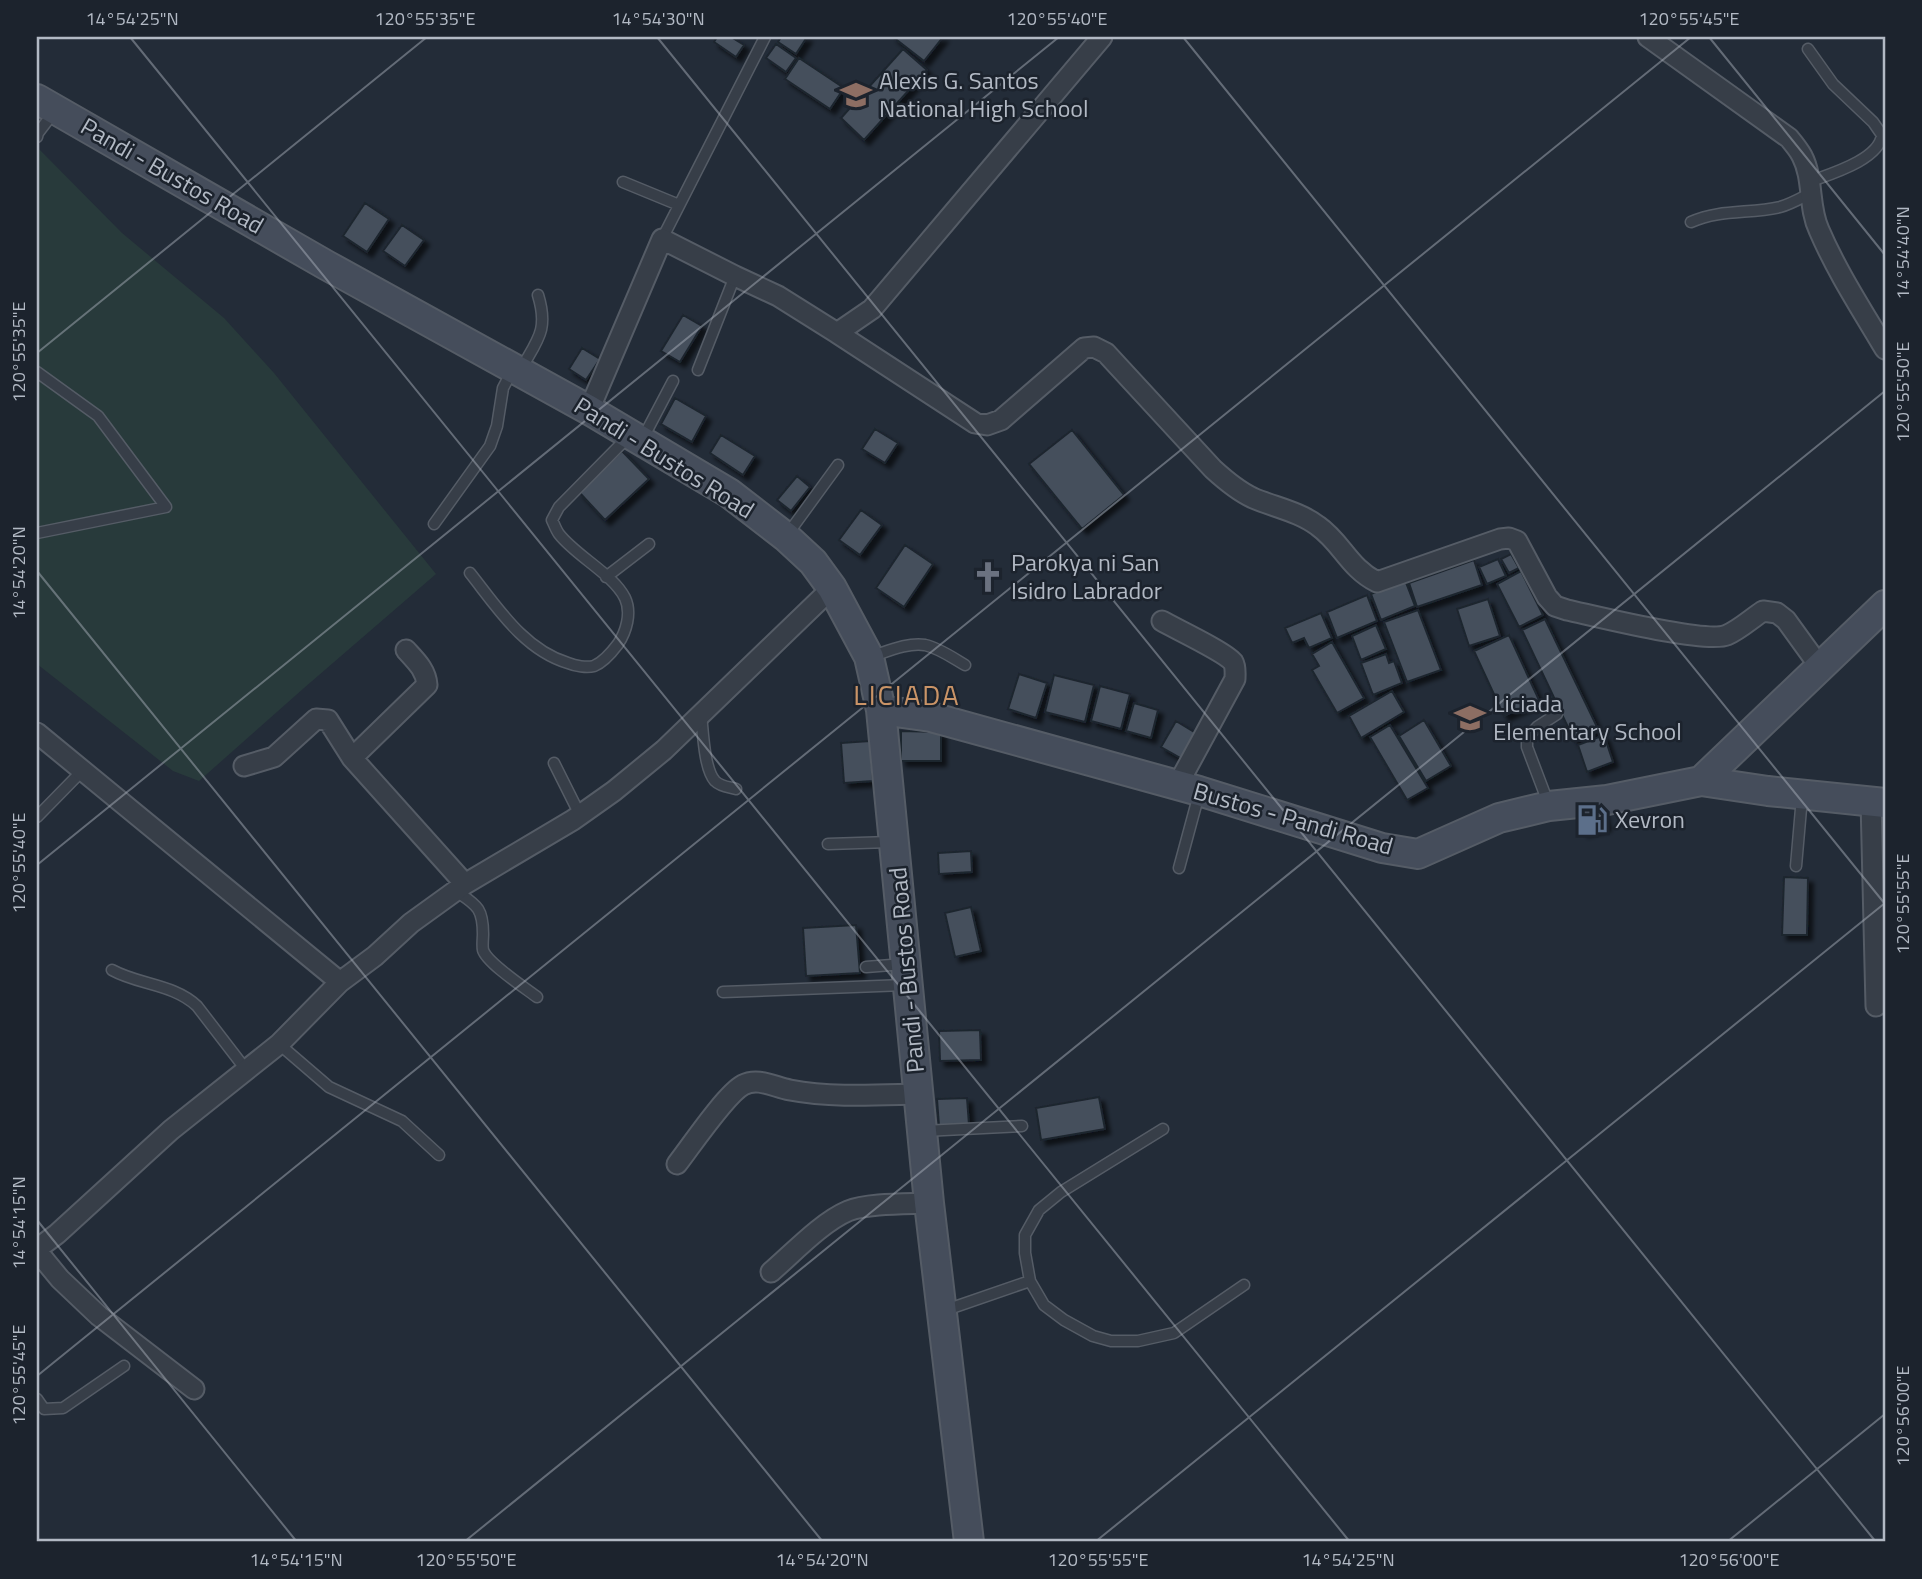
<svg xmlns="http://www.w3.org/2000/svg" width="1922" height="1579" viewBox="0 0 1922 1579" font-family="'Titillium Web',sans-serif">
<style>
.green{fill:#283a3b}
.building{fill:#454f5c;stroke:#1e252f;stroke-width:2;filter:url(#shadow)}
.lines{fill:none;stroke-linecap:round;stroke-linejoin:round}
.lane-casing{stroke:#555c66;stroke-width:13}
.street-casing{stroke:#555c66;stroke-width:23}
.secondary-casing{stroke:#555c66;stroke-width:32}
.lane{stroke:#373e48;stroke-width:10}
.street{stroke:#373e48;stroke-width:19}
.secondary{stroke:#454d5b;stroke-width:28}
.ticks{fill:none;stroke:#b2b9c4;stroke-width:2;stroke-opacity:0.45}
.labels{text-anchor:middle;stroke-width:5;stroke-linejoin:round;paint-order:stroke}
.poi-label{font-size:24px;fill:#b2b9c4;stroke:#1c232d;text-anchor:start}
.street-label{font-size:24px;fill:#b2b9c4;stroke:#1c232d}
.quarter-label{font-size:28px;letter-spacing:2px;fill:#ca9467;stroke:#1c232d}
.neatline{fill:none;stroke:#b2b9c4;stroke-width:2.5}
.ticks-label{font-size:18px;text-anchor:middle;fill:#b2b9c4}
</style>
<defs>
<filter id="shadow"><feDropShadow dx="5" dy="5" stdDeviation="2" flood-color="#0009"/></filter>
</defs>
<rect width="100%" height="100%" fill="#232c38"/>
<path class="green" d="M37,147l85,86 102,85 50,55 162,201 -132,114 -105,93 -26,-10 -136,-107z"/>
<path class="building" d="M717,37h14l13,8 -8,12 -22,-15z
M781,37h26l-11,17 -18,-12z
M893,37h50l-19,24z
M776,44l20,14 -10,14 -20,-14z
M903,49l24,21 -63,70 -23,-22z
M799,58l45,30 -14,21 -45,-30z
M365,203l24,16 -22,33 -24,-16z
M402,225l22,15 -19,26 -22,-15z
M683,315l19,11 -22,36 -19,-11z
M582,348l18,11 -14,21 -17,-11z
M675,398l31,18 -14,26 -31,-18z
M875,429l23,14 -13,20 -23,-14z
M1072,430l52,65 -42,34 -53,-65z
M721,435l34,21 -12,19 -33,-22z
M622,451l27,28 -44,41 -26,-28z
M797,476l13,11 -19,24 -14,-11z
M861,510l21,15 -22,30 -21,-15z
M905,545l28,19 -29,43 -28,-19z
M1511,554l8,14 -10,5 -8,-14z
M1498,559l8,17 -19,8 -8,-17z
M1474,560l8,25 -65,22 -8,-24z
M1521,571l22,44 -24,12 -22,-43z
M1405,580l10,26 -34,14 -10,-26z
M1367,595l10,26 -40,17 -10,-26z
M1488,599l12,37 -31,10 -12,-37z
M1418,610l23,60 -34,12 -23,-60z
M1321,613l11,25 -23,10 -5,-10 -12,5 -7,-15z
M1545,619l54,112 -24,11 -53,-112z
M1376,625l10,24 -25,11 -9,-24z
M1509,635l30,65 -35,16 -30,-65z
M1332,642l32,56 -27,15 -25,-43 7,-4 -7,-12z
M1386,654l3,9 5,-2 8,22 -29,12 -12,-32z
M1019,674l28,9 -11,35 -28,-9z
M1054,675l40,10 -9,37 -40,-10z
M1100,686l30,8 -9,35 -30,-8z
M1392,691l12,21 -43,26 -12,-22z
M1134,703l24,7 -7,28 -25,-7z
M1424,720l27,46 -25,15 -27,-45z
M1176,721l23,14 -15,25 -23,-13z
M1390,725l38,63 -21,12 -37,-63z
M901,731l40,1v29h-40z
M1604,735l9,27 -26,10 -9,-27z
M870,741l3,40 -29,2 -3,-40z
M1602,808l4,18 -23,6 -5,-18z
M971,851l1,21 -33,2 -1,-21z
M1784,877l24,1 -1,57h-25z
M971,907l10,44 -26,6 -10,-44z
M856,925l4,48 -54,3 -3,-48z
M980,1030l1,30 -41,1 -1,-30z
M1099,1097l6,32 -64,11 -5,-32z
M967,1098l2,27 -30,1 -2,-27z"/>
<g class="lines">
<defs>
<path id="lane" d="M1808,49l25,35 40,38 9,13c-3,25 -52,39 -73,47
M37,137l1,-4 16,-21
M623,182l56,23
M1691,222c29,-13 59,-8 89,-15 11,-3 21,-9 31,-14
M662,239l103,-202
M698,370l37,-94
M520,371c17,-31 29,-40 18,-76
M37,372l61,44 68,91 -129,26
M642,440l31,-59
M434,524l56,-78 7,-20 6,-38 9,-17
M787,535l51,-70
M470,573c27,34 54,77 98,90 7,3 19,5 26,3 10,-4 18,-14 24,-22 8,-12 14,-31 7,-46 -12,-24 -49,-42 -66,-64 -3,-4 -5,-10 -7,-14l7,-13 69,-70
M606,577l43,-33
M870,657c16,-5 38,-15 55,-12 14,3 28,13 40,20
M701,714c2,17 3,55 14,67 6,6 14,6 21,8
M554,763l26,52
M1549,805l-22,-58v-9l10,-11 20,-13
M37,817l45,-46
M828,844l62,-2
M1796,866l6,-69
M1179,868l20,-74
M456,891c20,14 27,16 27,43 0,4 -1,12 0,16 4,13 42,38 54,47
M866,967l38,-3
M112,970c27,15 62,14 85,36l50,65
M723,992l182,-7
M279,1044l50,43 73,34 37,34
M924,1131l98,-5
M1030,1281l14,24 20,15 29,16 18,5h27l36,-8 70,-48
M943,1311l87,-30 -5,-28v-18l14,-25 22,-18 102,-63
M37,1399l7,10 19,-1 61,-42"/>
<path id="street" d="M1648,37l141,101c5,6 10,12 13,18 12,23 6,51 17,74 18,42 43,80 66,119
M837,333l138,90 12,2 14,-5 83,-72 10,-1 12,6 107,116c12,11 25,22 40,29 21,9 47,14 65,28 24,17 31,42 59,56l123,-43 9,-1 8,3 30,56 8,9 12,4c28,6 139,34 160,25 12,-5 24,-16 36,-24l14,2 9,7 34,47
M589,410l73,-171 73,37 43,20 59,37 35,-24 230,-272
M1162,621c14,8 63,31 71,41 3,5 2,12 2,17l-58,107
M406,650c10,11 20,20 21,35l-75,73 113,126
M37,733l303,249
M244,766l30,-9 42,-38 12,1 24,38
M1871,801l5,205
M677,1164c14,-18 49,-70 66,-79 15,-8 31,2 47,5 42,8 86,5 129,4
M37,1249l20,-15 114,-104 108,-86 61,-62 35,-26 36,-33 54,-39 108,-64 41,-29 50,-41 168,-162
M37,1251l23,28 39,37 95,73
M771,1272c22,-19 51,-50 77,-61 20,-8 58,-7 81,-8"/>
<path id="secondary" d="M37,99l289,166 263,145 140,83 57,44 27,25 19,26 37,69 12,53 48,493 40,339
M881,710l50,7 268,74 183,57 36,6 81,-36 50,-12 58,-6 94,-19 184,-176
M1701,781l67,10 117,12"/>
</defs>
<use href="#lane" class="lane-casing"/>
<use href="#street" class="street-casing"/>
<use href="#secondary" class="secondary-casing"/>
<use href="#lane" class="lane"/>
<use href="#street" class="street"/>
<use href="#secondary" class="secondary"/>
</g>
<path class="ticks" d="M130,37l1220,1505M657,37l1219,1505M1183,37l702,867M1709,37l176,218M37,353l390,-316M37,571l786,971M37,865l1022,-828M37,1220l260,322M37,1376l1654,-1339M464,1542l1421,-1151M1095,1542l790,-639M1727,1542l158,-128"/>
<defs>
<symbol id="school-bare" viewBox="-9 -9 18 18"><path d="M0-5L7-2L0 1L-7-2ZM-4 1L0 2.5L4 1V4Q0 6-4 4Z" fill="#8d6e63" stroke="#1c232d" stroke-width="2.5" paint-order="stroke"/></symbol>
<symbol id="church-bare" viewBox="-9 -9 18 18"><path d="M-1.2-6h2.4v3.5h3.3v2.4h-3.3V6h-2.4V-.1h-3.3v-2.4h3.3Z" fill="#6b7280" stroke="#1c232d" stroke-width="2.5" paint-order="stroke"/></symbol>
<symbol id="fuel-bare" viewBox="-9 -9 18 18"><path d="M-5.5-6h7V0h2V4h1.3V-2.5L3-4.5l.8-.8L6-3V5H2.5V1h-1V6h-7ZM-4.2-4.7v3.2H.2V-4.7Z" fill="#5c6f8a" stroke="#1c232d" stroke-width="2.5" paint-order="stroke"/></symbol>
</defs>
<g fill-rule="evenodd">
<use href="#school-bare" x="834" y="73" width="44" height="44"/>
<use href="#church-bare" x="966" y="555" width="44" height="44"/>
<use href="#school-bare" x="1448" y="696" width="44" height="44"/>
<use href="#fuel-bare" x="1570" y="798" width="44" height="44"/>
</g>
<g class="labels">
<g class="poi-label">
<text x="879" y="89">Alexis G. Santos<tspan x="879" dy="28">National High School</tspan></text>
<text x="1011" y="571">Parokya ni San<tspan x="1011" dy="28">Isidro Labrador</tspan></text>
<text x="1493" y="712">Liciada<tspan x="1493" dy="28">Elementary School</tspan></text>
<text x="1615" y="828">Xevron</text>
</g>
<g class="street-label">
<text transform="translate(172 176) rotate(30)" y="8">Pandi - Bustos Road</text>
<text transform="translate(664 458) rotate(32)" y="8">Pandi - Bustos Road</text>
<text transform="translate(1293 819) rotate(16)" y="8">Bustos - Pandi Road</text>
<text transform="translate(907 970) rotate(-95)" y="8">Pandi - Bustos Road</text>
</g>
<g class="quarter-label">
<text x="907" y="705">LICIADA</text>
</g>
</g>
<rect width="1922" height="1579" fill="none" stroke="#1c232d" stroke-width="77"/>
<rect x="38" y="38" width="1846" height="1502" class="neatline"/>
<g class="ticks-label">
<text x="132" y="25">14°54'25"N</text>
<text x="425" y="25">120°55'35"E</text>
<text x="658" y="25">14°54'30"N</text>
<text x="1057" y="25">120°55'40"E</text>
<text x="1689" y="25">120°55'45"E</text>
<text transform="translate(1903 253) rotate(-90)" y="6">14°54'40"N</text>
<text transform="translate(19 352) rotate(-90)" y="6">120°55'35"E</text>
<text transform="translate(1903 392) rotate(-90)" y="6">120°55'50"E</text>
<text transform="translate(19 573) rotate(-90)" y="6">14°54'20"N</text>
<text transform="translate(19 863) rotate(-90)" y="6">120°55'40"E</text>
<text transform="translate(1903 904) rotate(-90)" y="6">120°55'55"E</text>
<text transform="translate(19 1223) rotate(-90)" y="6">14°54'15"N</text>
<text transform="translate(19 1375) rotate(-90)" y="6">120°55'45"E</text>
<text transform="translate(1903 1416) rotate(-90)" y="6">120°56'00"E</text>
<text x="296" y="1566">14°54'15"N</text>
<text x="466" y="1566">120°55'50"E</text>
<text x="822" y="1566">14°54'20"N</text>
<text x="1098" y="1566">120°55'55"E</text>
<text x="1348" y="1566">14°54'25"N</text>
<text x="1729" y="1566">120°56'00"E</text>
</g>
</svg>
